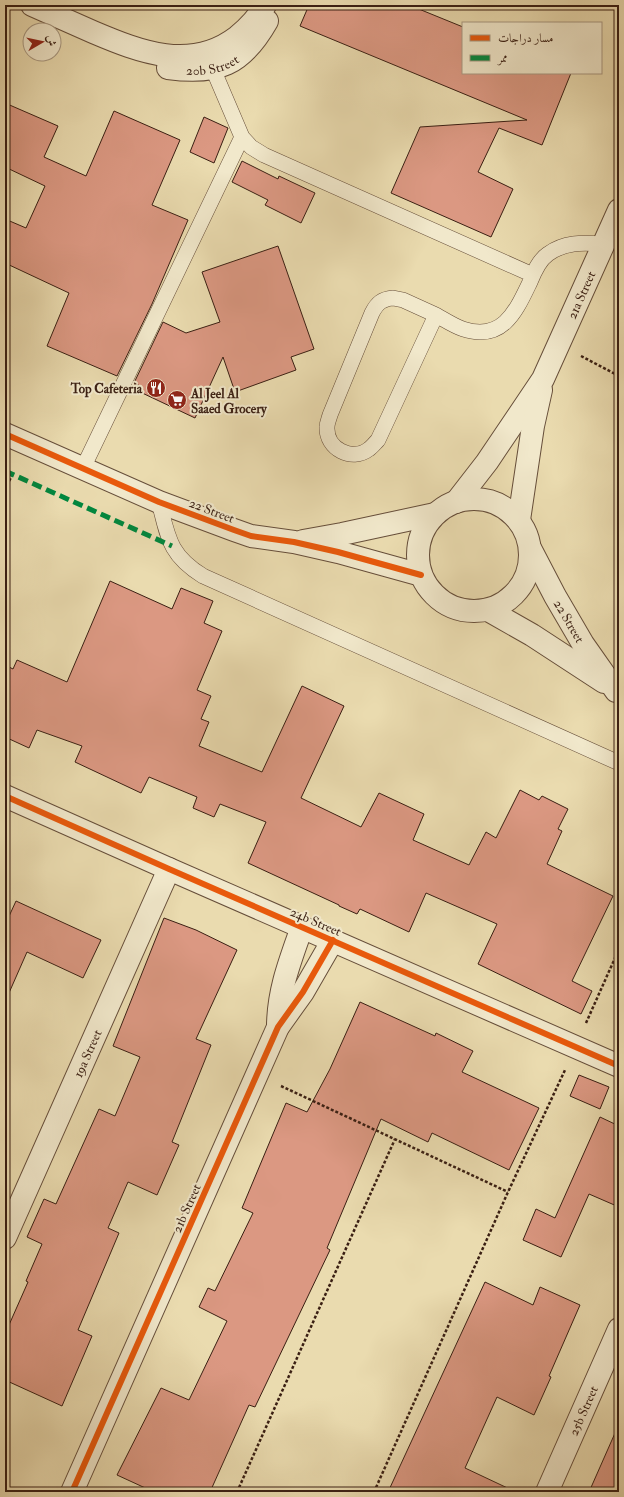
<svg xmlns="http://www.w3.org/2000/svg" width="624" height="1497" viewBox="0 0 624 1497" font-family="'IM FELL Double Pica',Amiri,serif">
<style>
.building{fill:#db9882;stroke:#3a1f13}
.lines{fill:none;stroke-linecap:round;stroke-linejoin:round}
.service-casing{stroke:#664e3a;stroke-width:16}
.minor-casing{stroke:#664e3a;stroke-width:24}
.path{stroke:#3a1f13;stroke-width:2.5;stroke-dasharray:3 2;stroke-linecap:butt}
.service{stroke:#f1e8cb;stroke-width:15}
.minor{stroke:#f1e8cb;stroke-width:22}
.quiet{stroke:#00873e;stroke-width:5;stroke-dasharray:10 5;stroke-linecap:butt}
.cycleway-casing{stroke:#f1e8cb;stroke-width:8}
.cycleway{stroke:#e8590c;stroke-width:6}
.labels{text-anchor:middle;stroke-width:4;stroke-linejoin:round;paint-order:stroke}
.street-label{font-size:13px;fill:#3a1f13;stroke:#f1e8cb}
.poi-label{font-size:13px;font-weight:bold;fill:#3a1f13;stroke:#f1e8cb;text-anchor:end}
</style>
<rect width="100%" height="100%" fill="#eadbaf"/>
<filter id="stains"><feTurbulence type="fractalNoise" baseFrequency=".005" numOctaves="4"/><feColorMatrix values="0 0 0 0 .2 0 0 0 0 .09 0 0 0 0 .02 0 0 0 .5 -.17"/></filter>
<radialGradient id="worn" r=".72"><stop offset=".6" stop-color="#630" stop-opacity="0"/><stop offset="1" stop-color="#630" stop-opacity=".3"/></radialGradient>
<path class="building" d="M309,5h100l54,22v46h108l-29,72 -43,-17 -21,44 35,17 -22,48 -100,-44 29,-66 107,-7 -227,-94z
M5,103l53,23 -14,31 42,19 28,-65 66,29 -28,65 36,15 -36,84 -35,72 -70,-30 22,-53 -64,-30v-44l21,9 19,-42 -40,-19z
M204,117l24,11 -14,35 -24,-11z
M242,161l36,18 1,-3 36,17 -14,30 -36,-18 3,-5 -36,-18z
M278,246l36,103 -23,8 5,13 -61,22 -12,-35 -28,61 -57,-27 2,-5 -6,-3 29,-61 23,11 34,-11 -18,-50z
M110,581l62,28 9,-21 32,13 -9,22 18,8 -25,59 14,6 -10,23 8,3 -10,24 63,26 40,-86 42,20 -43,92 60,29 18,-34 45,21 -11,26 56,25 17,-33 10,6 24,-48 19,10 3,-4 26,13 -10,20 4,2 -15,33 66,32 -41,85 20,10 -11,23 -103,-50 19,-40 -71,-31 -17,39 -49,-23 -3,5 -18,-8v-1l-91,-42 18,-41 -46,-18 -6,13 -21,-9 4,-11 -48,-20 -8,16 -66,-31 7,-16 -45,-16 -8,18 -24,-11v-72l8,4 4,-9 50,22z
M16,901l85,39 -18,38 -56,-26 -22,50v-77z
M164,918l32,12 41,20 -41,89 15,6 -39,97 7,3 -22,50 -29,-13 -20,46 11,5 -41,97 14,6 -30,70 -57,-26v-46l23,-52 -2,-1 16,-37 -15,-7 17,-38 12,5 43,-95 16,7 25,-59 -27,-11z
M360,1002l75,34 1,-3 37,18 -11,21 77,36 -30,62 -77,-37 -4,9 -47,-23 -54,129 3,2 -75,157 -6,-2 -39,87h-56l-37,-17 44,-87 28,12 38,-79 -28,-14 9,-19 7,3 38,-78 -11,-5 44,-105 21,9 23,-43z
M579,1075l30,12 -9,22 -30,-13z
M600,1117l19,9v81l-30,-13 -28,63 -38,-17 13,-31 19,9z
M485,1282l48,23 7,-18 40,18 -31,71 2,1 -17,38 -37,-18 -32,71 51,24h-128z
M619,1424v68h-30z"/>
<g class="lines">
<defs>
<path id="service" d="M213,69l29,68 9,10 13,8 269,120
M393,298l10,2 33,15 -58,125c-3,3 -6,7 -9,9 -17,13 -43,0 -42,-22 0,-4 2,-8 3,-12l42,-102c5,-10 10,-14 21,-15z
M436,315c9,5 18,11 27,14 40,13 53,-18 67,-47 4,-10 9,-22 18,-28 18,-13 36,-11 56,-10
M83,468l159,-331
M159,502c9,35 10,53 44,74l416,187"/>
<g id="minor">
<path d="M32,5c20,9 41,18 61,27 47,20 98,40 144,5 11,-9 21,-19 28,-32"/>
<path id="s1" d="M168,68c50,7 74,-3 99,-47"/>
<path d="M5,434l154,68 75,28 17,6 43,6 44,10 83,23"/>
<circle cx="474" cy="555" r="56"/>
<path id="s2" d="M456,502l31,-40 56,-83 76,-169"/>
<path d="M519,520l14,-94 8,-36"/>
<path d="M303,541l39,-7 93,-20"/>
<path id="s3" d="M530,548l25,48 28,48 33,47"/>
<path d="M488,610l44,25 72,47"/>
<path d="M5,796l164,73 450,197"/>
<path d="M278,1027c0,-36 12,-66 24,-100"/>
<path id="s4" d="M5,1238l164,-369"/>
<path d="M72,1492l206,-465 25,-35 30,-52"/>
<path id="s5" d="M547,1492l72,-163"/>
</g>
</defs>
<use href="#service" class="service-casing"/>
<use href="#minor" class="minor-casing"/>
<path class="path" d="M581,356l38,20
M5,490l7,-15
M586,1023l33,-74
M281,1086l227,106
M237,1492l158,-353
M374,1492l134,-300 57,-122"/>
<use href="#service" class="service"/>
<use href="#minor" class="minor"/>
<path class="quiet" d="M5,471l167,75"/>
<defs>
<path id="cycleway" d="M5,434l154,68 75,28 17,6 43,6 44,10 83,23
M5,796l164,73 450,197
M72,1492l206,-465 25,-35 30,-52"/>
</defs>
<use href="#cycleway" class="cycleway-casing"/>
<use href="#cycleway" class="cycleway"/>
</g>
<defs>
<symbol id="restaurant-disc" viewBox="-11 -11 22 22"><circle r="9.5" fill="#8f2418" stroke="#f1e8cb"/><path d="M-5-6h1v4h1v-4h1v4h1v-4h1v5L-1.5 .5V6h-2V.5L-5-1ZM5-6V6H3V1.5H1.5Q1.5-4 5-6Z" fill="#fff"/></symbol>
<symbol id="supermarket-disc" viewBox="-11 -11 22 22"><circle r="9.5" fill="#8f2418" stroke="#f1e8cb"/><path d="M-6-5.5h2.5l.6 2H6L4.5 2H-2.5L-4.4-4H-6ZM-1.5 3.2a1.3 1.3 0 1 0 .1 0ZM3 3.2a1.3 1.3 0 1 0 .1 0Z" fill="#fff"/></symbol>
</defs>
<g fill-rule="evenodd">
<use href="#restaurant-disc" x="145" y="377" width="22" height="22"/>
<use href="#supermarket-disc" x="166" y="389" width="22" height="22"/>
</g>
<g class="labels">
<g class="street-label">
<text dy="5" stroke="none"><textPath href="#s1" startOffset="45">20b Street</textPath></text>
<text dy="5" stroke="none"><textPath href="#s2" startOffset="243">21a Street</textPath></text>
<text transform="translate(212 510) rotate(21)" y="5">22 Street</text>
<text dy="5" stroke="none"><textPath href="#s3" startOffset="83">22 Street</textPath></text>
<text transform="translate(316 921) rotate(23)" y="5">24b Street</text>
<text dy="5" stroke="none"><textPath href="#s4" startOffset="202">19a Street</textPath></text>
<text transform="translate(186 1208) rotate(-66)" y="5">21b Street</text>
<text dy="5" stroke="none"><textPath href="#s5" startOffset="89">25b Street</textPath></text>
</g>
<g class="poi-label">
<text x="142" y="393">Top Cafeteria</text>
<text x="191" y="398" text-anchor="start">Al Jeel Al<tspan x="191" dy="15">Saaed Grocery</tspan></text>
</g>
</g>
<rect width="624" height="1497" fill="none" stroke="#eadbaf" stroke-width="20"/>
<rect x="6" y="6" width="612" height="1485" fill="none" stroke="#3a1f13" stroke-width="2"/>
<rect x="10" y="10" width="604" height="1477" fill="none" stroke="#3a1f13"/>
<rect x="462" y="22" width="140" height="52" fill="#f1e8cb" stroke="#a89881"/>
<rect x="470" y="35" width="20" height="6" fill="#e8590c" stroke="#a89881"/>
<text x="498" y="42" font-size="12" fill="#3a1f13">مسار دراجات</text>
<rect x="470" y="55" width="20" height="6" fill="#00873e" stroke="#a89881"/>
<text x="498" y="62" font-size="12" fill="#3a1f13">ممر</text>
<g transform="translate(42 42) rotate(81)"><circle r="19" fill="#f1e8cb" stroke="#a89881"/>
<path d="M0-3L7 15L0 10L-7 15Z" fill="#8f2418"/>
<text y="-6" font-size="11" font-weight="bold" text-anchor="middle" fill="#3a1f13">ش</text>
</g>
<rect width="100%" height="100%" filter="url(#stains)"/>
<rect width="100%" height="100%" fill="url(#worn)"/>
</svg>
